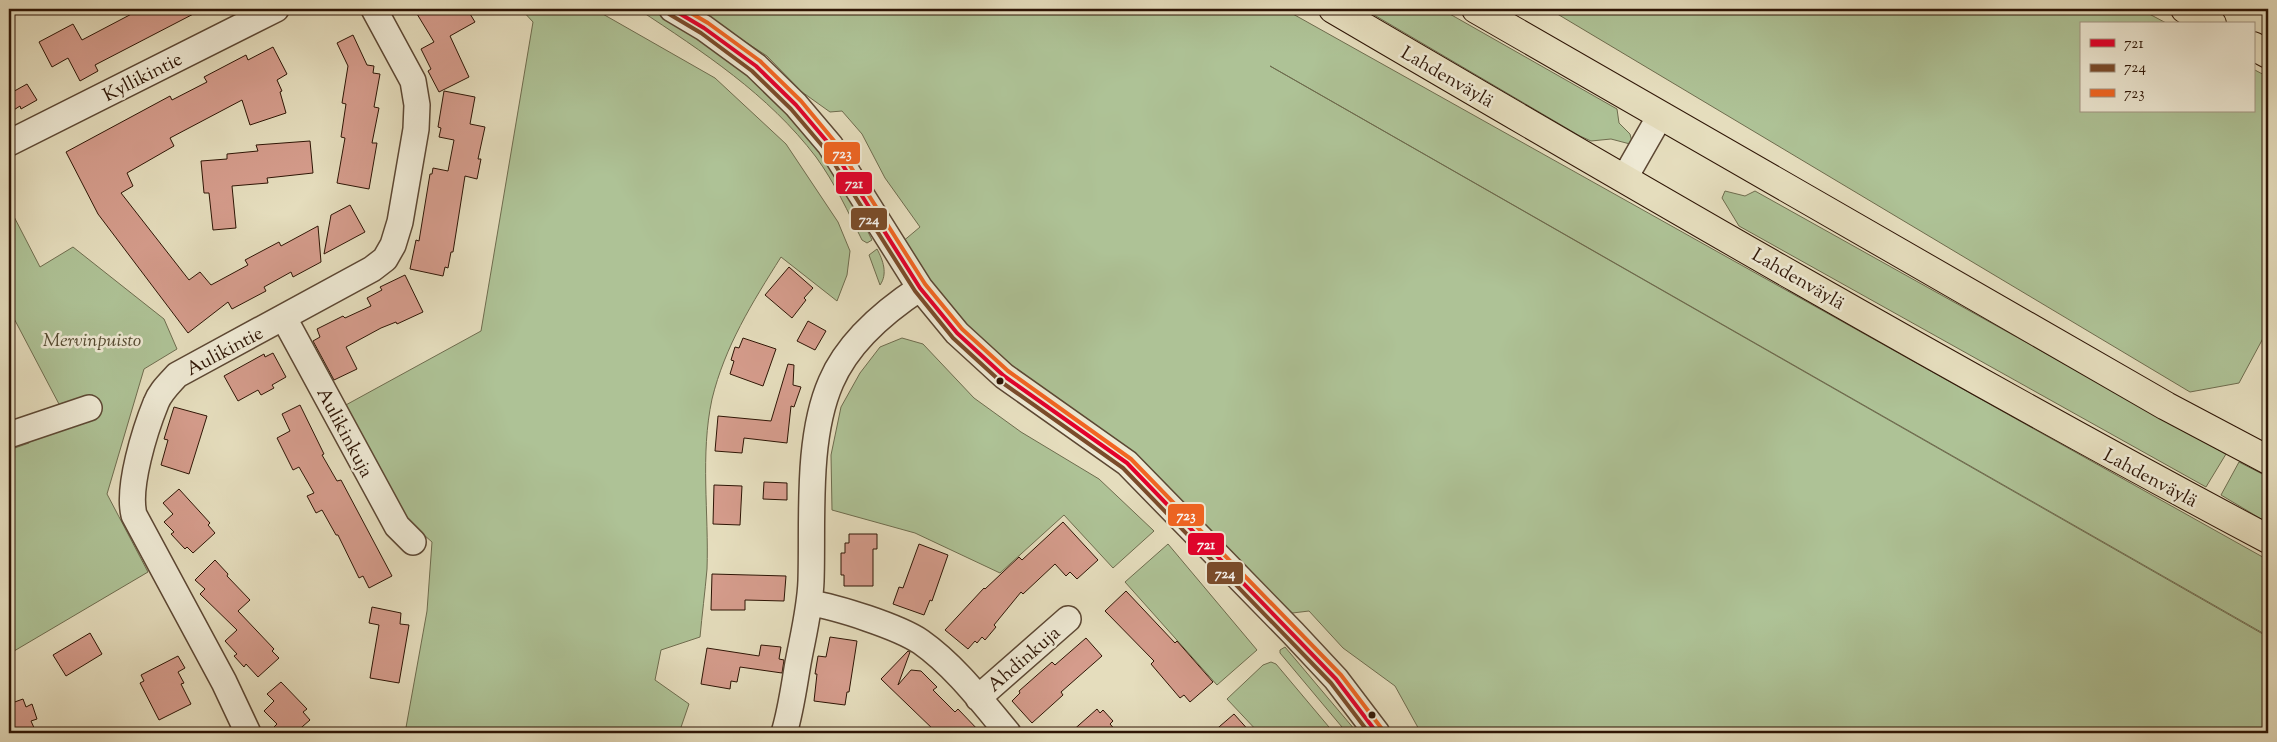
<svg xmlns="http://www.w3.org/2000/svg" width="2277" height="742" viewBox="0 0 2277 742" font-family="'Sorts Mill Goudy',serif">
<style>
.green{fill:#aec296;stroke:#6e6c4e}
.building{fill:#d59c8c;stroke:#2e1505}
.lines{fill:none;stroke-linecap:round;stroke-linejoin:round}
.minor-casing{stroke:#5c4733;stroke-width:28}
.major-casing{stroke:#2e1505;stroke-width:30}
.highway-casing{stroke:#2e1505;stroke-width:30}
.minor{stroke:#eee9d4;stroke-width:25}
.major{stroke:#e5ddbd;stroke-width:28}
.highway{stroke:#e5ddbd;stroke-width:28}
.bus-1-casing{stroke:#eee9d4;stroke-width:8}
.bus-2-casing{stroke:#eee9d4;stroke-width:8}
.bus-3-casing{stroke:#eee9d4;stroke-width:8}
.bus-1{stroke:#e4002b;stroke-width:4}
.bus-2{stroke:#7a4b2a;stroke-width:4}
.bus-3{stroke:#f26522;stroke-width:4}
.bus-dot{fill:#2e1505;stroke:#eee9d4;stroke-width:2}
.labels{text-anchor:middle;stroke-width:5;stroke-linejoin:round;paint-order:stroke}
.street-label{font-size:19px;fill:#2e1505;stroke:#eee9d4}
.park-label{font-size:19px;font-style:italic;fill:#544930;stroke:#eee9d4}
.line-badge{stroke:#eee9d4;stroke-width:2}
.badge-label{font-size:14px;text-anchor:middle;font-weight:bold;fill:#fff}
</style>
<rect width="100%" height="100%" fill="#e5ddbd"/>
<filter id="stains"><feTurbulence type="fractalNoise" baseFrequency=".004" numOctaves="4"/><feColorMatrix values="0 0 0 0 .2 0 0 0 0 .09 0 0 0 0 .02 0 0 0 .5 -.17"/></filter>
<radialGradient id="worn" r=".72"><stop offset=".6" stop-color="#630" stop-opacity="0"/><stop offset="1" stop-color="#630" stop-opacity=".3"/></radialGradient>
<path class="green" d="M521,9h73l121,69 71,66 52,78 12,29 -3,24 -10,26 -56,-44c-29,46 -56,89 -69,142 -12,56 -3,114 -5,170 -2,23 -5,46 -7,68l-39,13 -6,30 34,24 -10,29h-274l22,-122 5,-69 -49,-43 -39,-93 137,-75 52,-309z
M638,9c4,0 11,-1 15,0 11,3 29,18 39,25 84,55 137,116 180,206l-5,3 -5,-3c-14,-28 -27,-57 -46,-83 -48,-63 -113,-105 -178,-148z
M695,9h589l984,551v76l-998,-570 998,571v96h-847l-26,-47 -52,-38 -34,-37 -33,4 -149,-152 -123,-87 -109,-128 25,-21 -35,-49 -23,-44 -20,-23 -12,1 -28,-20 -35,-36z
M1364,9h77l176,100 2,14 11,11 2,8 -2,2 -19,-5 -20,2 -11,-5z
M1549,9h591l28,15h-87v87h172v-42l15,8v252l-29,54 -49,9z
M1725,191l20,5 10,-5 471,263 -20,33 -467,-261 -17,-28z
M9,207l31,60 33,-20 91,72 13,30 -33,20 -37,125 41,78 -139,82v-204l20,-7 1,-6 30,-31 -51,-97z
M877,249c6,11 11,25 3,36l-11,-30z
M902,338l21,6 51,54 47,34 78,47 55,52 -41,37 -49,-53 -64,58 -85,-40 -83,-23 -1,-55 10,-48 19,-34 20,-26z
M2239,462l29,15v46l-47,-28z
M1168,544l89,106 -40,35 -92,-103z
M1285,647l70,83 2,3h-10l-67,-80v-3z
M1271,662l5,2 58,69h-75l-32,-34 36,-34z"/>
<path class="building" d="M141,9h62l-108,56 3,6 -18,10 -12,-23 -16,9 -13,-25 34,-18 9,16z
M414,9h53l8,13 -25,14 19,41 -30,15 -11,-21 3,-2 -10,-20 13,-7z
M353,35l14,30 7,1 -1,7 7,1 -6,33 5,1 -7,35h5l-8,46 -32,-6 8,-45 -4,-1 5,-33 -4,-1 6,-37 -11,-23z
M273,47l14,27 -10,6 5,11 -2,1 6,21 -36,12 -8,-25 -72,38 4,8 -47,27 6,13 -12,7 68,87 11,-8 11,13 37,-20 -3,-5 34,-18 2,4 37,-20 3,36 -28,15 -2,-5 -27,15 2,4 -34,18 -4,-7 -40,31 -90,-119 -32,-62 104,-56 2,4 35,-18 -3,-5 42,-22 2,5z
M27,84l10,16 -16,9 -1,-3 -11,7v-19z
M444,91l31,6 -5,27 15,3 -7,32h3l-4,20 -12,-3 -12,76h-2l-3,16 -3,-1 -2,9 -33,-7 6,-29 3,1 11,-67h2l1,-6 15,3 6,-31 -15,-3 2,-9 -3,-1z
M310,141l3,32 -46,5 1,5 -36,3 4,42 -23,2 -4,-37h-5l-3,-32 26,-2v-5l31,-3 -2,-6z
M350,205l15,27 -41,22 7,-39z
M789,267l24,21 -9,10 2,2 -14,18 -27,-23z
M405,275l18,37 -26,12 -1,-2 -15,6 -35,19 11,22 -23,11 -21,-39 7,-4 -3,-8 26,-13 2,2 26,-12 -4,-8 15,-8 -2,-3z
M808,321l18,10 -11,19 -18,-9z
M743,338l33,11 -13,37 -33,-12 4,-13 -3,-1 4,-13 4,1z
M273,353l13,24 -14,8 2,3 -13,7 -3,-5 -20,11 -14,-25 40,-22 1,3z
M788,364l6,1 -1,20 8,2 -7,20 -3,-1 -4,37 -43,-5 -2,15 -27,-2 3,-35 53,5z
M300,405l24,49 -2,1 15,26 4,-1 51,96 -23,12 -6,-12 -4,2 -21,-43h-2l-14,-25 -6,3 -9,-17 7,-3 -15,-26 -6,3 -16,-32 13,-7 -8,-17z
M174,407l33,9 -18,58 -28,-9 7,-25 -4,-1z
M764,482l23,1v17l-24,-1z
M714,485l28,1 -2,39 -27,-1z
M179,489l31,34 -2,2 7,8 -22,20 -6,-6 -2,2 -14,-15 3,-2 -10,-10 9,-8 -10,-11z
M1063,522l35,38 -21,19 -7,-7 -4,4 -11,-12 -32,30 -2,-2 -27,33 2,2 -11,13 -3,-3 -5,6 -2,-2 -7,8 -23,-19 39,-42 1,1 34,-32 3,3z
M849,534h28v15h-4v37h-29v-11h-3v-22h4v-10h4z
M919,544l29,11 -16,46 -2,-1 -6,15 -31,-11 6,-17 4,1z
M215,560l13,14 -1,2 23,24 -12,11 36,38 -2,2 7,7 -21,19 -12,-13 -2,3 -10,-11 3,-2 -12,-13 12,-11 -37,-36 5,-5 -10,-9z
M712,574l74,2 -2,25 -39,-1v10h-34z
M1126,591l49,52 2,-2 36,41 -23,20 -6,-7 -4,3 -29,-34 3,-3 -49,-50z
M372,607l29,6 -1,11 9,1 -10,58 -29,-5 9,-53 -10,-2z
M90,633l12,21 -36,22 -13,-21z
M830,637l27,4 -8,51h-2l-2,13 -31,-4 3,-27h-2l3,-18 8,1z
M1086,638l16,18 -41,36 2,3 -31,28 -20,-22 8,-8 -1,-2 17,-15 16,-14 3,3z
M761,645l20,2 -2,12 5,1 -2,13 -42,-6 -3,15 -6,-1 -1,8 -29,-5 6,-36 52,8z
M908,651l2,1 -12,33 13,-15 10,1 16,16 -4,3 22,22 3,-3 23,24h-44l-56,-54z
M178,656l7,12 -7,4 6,11 -3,1 10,20 -32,16 -19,-37 4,-2 -3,-6z
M281,682l26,27 -4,3 7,8 -15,13h-27l9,-9 -13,-13 10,-10 -7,-7z
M23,699l3,8 6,-3 5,15 -6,2 4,9 -8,3h-18v-29z
M1097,709l3,4 3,-3 10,11 -3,3 8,9h-48z
M1234,714l17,19h-39z"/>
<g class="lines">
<defs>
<path id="minor" d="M672,9l32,19 52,38 40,39 34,40 90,143 37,45 47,43 123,87 166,170 43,46 41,54
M9,143l267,-134
M1624,179l36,-63
M284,318l113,208 16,16
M9,435l80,-27
M810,603c27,4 89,24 111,39 34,24 61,60 87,91
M978,698l90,-79
M248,733l-24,-51 -90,-167c-7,-28 11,-85 22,-112 4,-11 13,-19 21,-28l195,-106 13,-10 8,-14 7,-23 16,-93 1,-24 -4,-24 -39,-72
M784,733c7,-23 10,-47 14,-70 5,-27 12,-54 13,-82 2,-61 -5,-142 20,-199 17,-40 54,-71 89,-94"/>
<path id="major" d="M2185,9l27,15
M2253,46l15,8"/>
<path id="highway" d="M1333,9c309,181 619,362 935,530
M1476,9l690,397 102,54"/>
</defs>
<use href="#minor" class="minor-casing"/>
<use href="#major" class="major-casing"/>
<use href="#highway" class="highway-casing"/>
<use href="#minor" class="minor"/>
<use href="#major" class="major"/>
<use href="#highway" class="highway"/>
<defs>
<path id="bus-1" d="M672,9l32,19 52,38 40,39 34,40 90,143 37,45 47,43 123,87 209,216 41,54"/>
<path id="bus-2" d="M669,14l32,19 51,38 39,38 34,40 90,142 38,47 47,43 123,87 208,215 38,50"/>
<path id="bus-3" d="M684,9l24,14 52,38 41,40 34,41 90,142 37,45 46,42 123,88 210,216 41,54"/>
</defs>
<use href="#bus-1" class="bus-1-casing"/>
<use href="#bus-2" class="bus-2-casing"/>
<use href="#bus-3" class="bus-3-casing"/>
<use href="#bus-1" class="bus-1"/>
<use href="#bus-2" class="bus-2"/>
<use href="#bus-3" class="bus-3"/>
</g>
<g class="bus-dot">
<circle cx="1000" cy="381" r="4.5"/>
<circle cx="1372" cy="715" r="4.5"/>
</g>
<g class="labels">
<g class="street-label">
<text transform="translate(142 76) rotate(-27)" y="7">Kyllikintie</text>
<text transform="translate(1448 76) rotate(30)" y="7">Lahdenväylä</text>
<text transform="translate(1799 278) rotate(30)" y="7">Lahdenväylä</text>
<text transform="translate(224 350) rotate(-28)" y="7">Aulikintie</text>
<text transform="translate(346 432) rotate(62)" y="7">Aulikinkuja</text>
<text transform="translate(2151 477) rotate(28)" y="7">Lahdenväylä</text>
<text transform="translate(1023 658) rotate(-41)" y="7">Ahdinkuja</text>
</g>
<g class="park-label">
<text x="92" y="346">Mervinpuisto</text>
</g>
</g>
<g class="line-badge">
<rect x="823" y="141" width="38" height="24" rx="5" fill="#f26522"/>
<rect x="835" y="171" width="38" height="24" rx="5" fill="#e4002b"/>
<rect x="850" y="207" width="38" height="24" rx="5" fill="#7a4b2a"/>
<rect x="1167" y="503" width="38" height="24" rx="5" fill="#f26522"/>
<rect x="1187" y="532" width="38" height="24" rx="5" fill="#e4002b"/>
<rect x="1206" y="561" width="38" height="24" rx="5" fill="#7a4b2a"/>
</g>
<g class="badge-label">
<text x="842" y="158">723</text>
<text x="854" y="188">721</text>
<text x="869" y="224">724</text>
<text x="1186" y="520">723</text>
<text x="1206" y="549">721</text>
<text x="1225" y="578">724</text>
</g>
<rect width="2277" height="742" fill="none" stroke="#e5ddbd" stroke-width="30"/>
<rect x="10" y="10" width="2257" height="722" fill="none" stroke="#2e1505" stroke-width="2.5"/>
<rect x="15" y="15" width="2247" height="712" fill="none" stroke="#2e1505"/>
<rect x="2080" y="22" width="175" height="90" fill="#eee9d4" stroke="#a19481"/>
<rect x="2090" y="39" width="25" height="8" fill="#e4002b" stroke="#a19481"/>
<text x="2124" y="48" font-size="15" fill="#2e1505">721</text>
<rect x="2090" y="64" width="25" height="8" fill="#7a4b2a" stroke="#a19481"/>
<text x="2124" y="72" font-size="15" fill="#2e1505">724</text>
<rect x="2090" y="89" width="25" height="8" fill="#f26522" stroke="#a19481"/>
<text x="2124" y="98" font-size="15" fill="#2e1505">723</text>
<rect width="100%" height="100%" filter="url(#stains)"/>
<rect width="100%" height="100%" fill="url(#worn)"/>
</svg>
